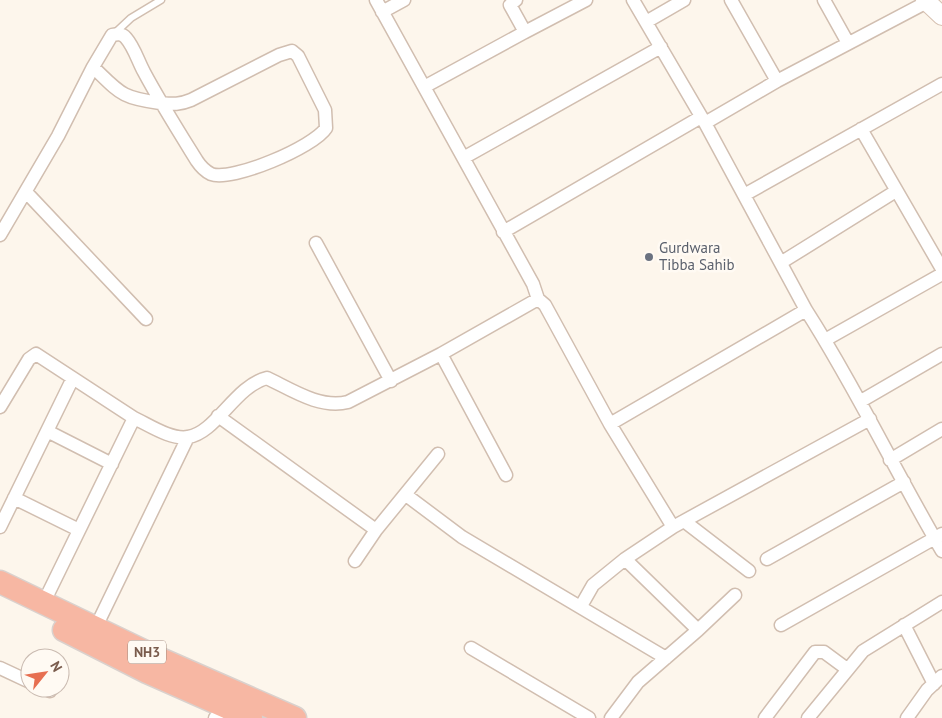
<svg xmlns="http://www.w3.org/2000/svg" width="942" height="718" viewBox="0 0 942 718" font-family="'PT Sans',sans-serif">
<style>
.lines{fill:none;stroke-linecap:round;stroke-linejoin:round}
.lane-casing{stroke:#d1beb0;stroke-width:9}
.street-casing{stroke:#d1beb0;stroke-width:15}
.secondary-casing{stroke:#d6c0b0;stroke-width:20}
.highway-casing{stroke:#dad1cd;stroke-width:25}
.lane{stroke:#fff;stroke-width:6}
.street{stroke:#fff;stroke-width:12}
.secondary{stroke:#fff;stroke-width:18}
.highway{stroke:#f7b7a3;stroke-width:22}
.worship-dot{fill:#6b7280;stroke:#fffaf3;stroke-width:2}
.labels{text-anchor:middle;stroke-width:5;stroke-linejoin:round;paint-order:stroke}
.shield{fill:#fffaf3;stroke:#a28b7f;stroke-width:1}
.shield-label{font-size:14px;font-weight:bold;fill:#7a5c4d}
.worship-label{font-size:15px;fill:#5b616d;stroke:#fffaf3;text-anchor:start}
</style>
<rect width="100%" height="100%" fill="#fdf6ec"/>
<g class="lines">
<defs>
<path id="lane" d="M115,33l16,-15 30,-18"/>
<path id="street" d="M376,0l157,284 5,15
M516,0l-6,5 15,27 61,-32
M633,0l72,123
M731,0l46,81
M824,0l24,43
M382,12l22,-12
M646,22l38,-22
M424,87l101,-55
M861,129l81,140
M465,157l196,-110
M26,192l120,127
M744,195l198,-111
M503,232l198,-115
M0,235l58,-99 35,-69 19,-32c5,-1 10,-2 14,3 8,9 12,23 18,34 16,30 35,60 53,89 4,6 8,10 14,13 21,8 103,-27 115,-46l-1,-18 -27,-54 -6,-5 -13,4 -88,45c-12,5 -19,4 -31,3 -39,-5 -40,-10 -67,-36
M316,243l75,138
M782,262l114,-71
M806,310c50,78 89,161 136,241
M825,340l117,-66
M441,354l65,121
M861,401l81,-47
M0,407l29,-48 7,-5 98,64
M218,416l158,114
M47,431l65,33
M890,460l52,-31
M406,495l56,42 204,121
M14,498l65,32
M684,521l65,50
M0,527l72,-147
M673,527l197,-108
M767,559l137,-77
M355,561l21,-31 62,-76
M43,604l91,-186c15,7 37,22 54,19 28,-4 47,-51 79,-59 25,12 53,31 81,24l93,-48 97,-55 7,6 65,119
M581,606l12,-21 32,-26
M781,625l161,-91
M904,625l30,59
M698,630l37,-35
M93,633l95,-196
M471,648l118,70
M0,668l30,14
M44,688l6,3
M215,718l10,-12
M611,718l27,-36 60,-52 -73,-71 48,-32 -63,-103 196,-114 -101,-187 72,-42 150,-79
M765,718l50,-66h9l23,17
M808,718l55,-67 79,-49
M907,718l20,-28 15,-14"/>
<path id="secondary" d="M925,0l17,16"/>
<path id="highway" d="M0,582l158,76 137,60
M64,630l83,42 104,46"/>
</defs>
<use href="#lane" class="lane-casing"/>
<use href="#street" class="street-casing"/>
<use href="#secondary" class="secondary-casing"/>
<use href="#highway" class="highway-casing"/>
<use href="#lane" class="lane"/>
<use href="#street" class="street"/>
<use href="#secondary" class="secondary"/>
<use href="#highway" class="highway"/>
</g>
<circle class="worship-dot" cx="649" cy="257" r="5"/>
<g class="labels">
<rect class="shield" x="128" y="640.5" width="38" height="23" rx="4"/>
<g class="shield-label">
<text x="147" y="657">NH3</text>
</g>
<g class="worship-label">
<text x="659" y="253">Gurdwara<tspan x="659" dy="17">Tibba Sahib</tspan></text>
</g>
</g>
<g transform="translate(45 673) rotate(60)"><circle r="24" fill="#fffaf3" stroke="#cabbb1"/>
<path d="M0-4L9 19L0 12L-9 19Z" fill="#e76f51"/>
<text y="-8" font-size="14" font-weight="bold" text-anchor="middle" fill="#7a5c4d">N</text>
</g>
</svg>
